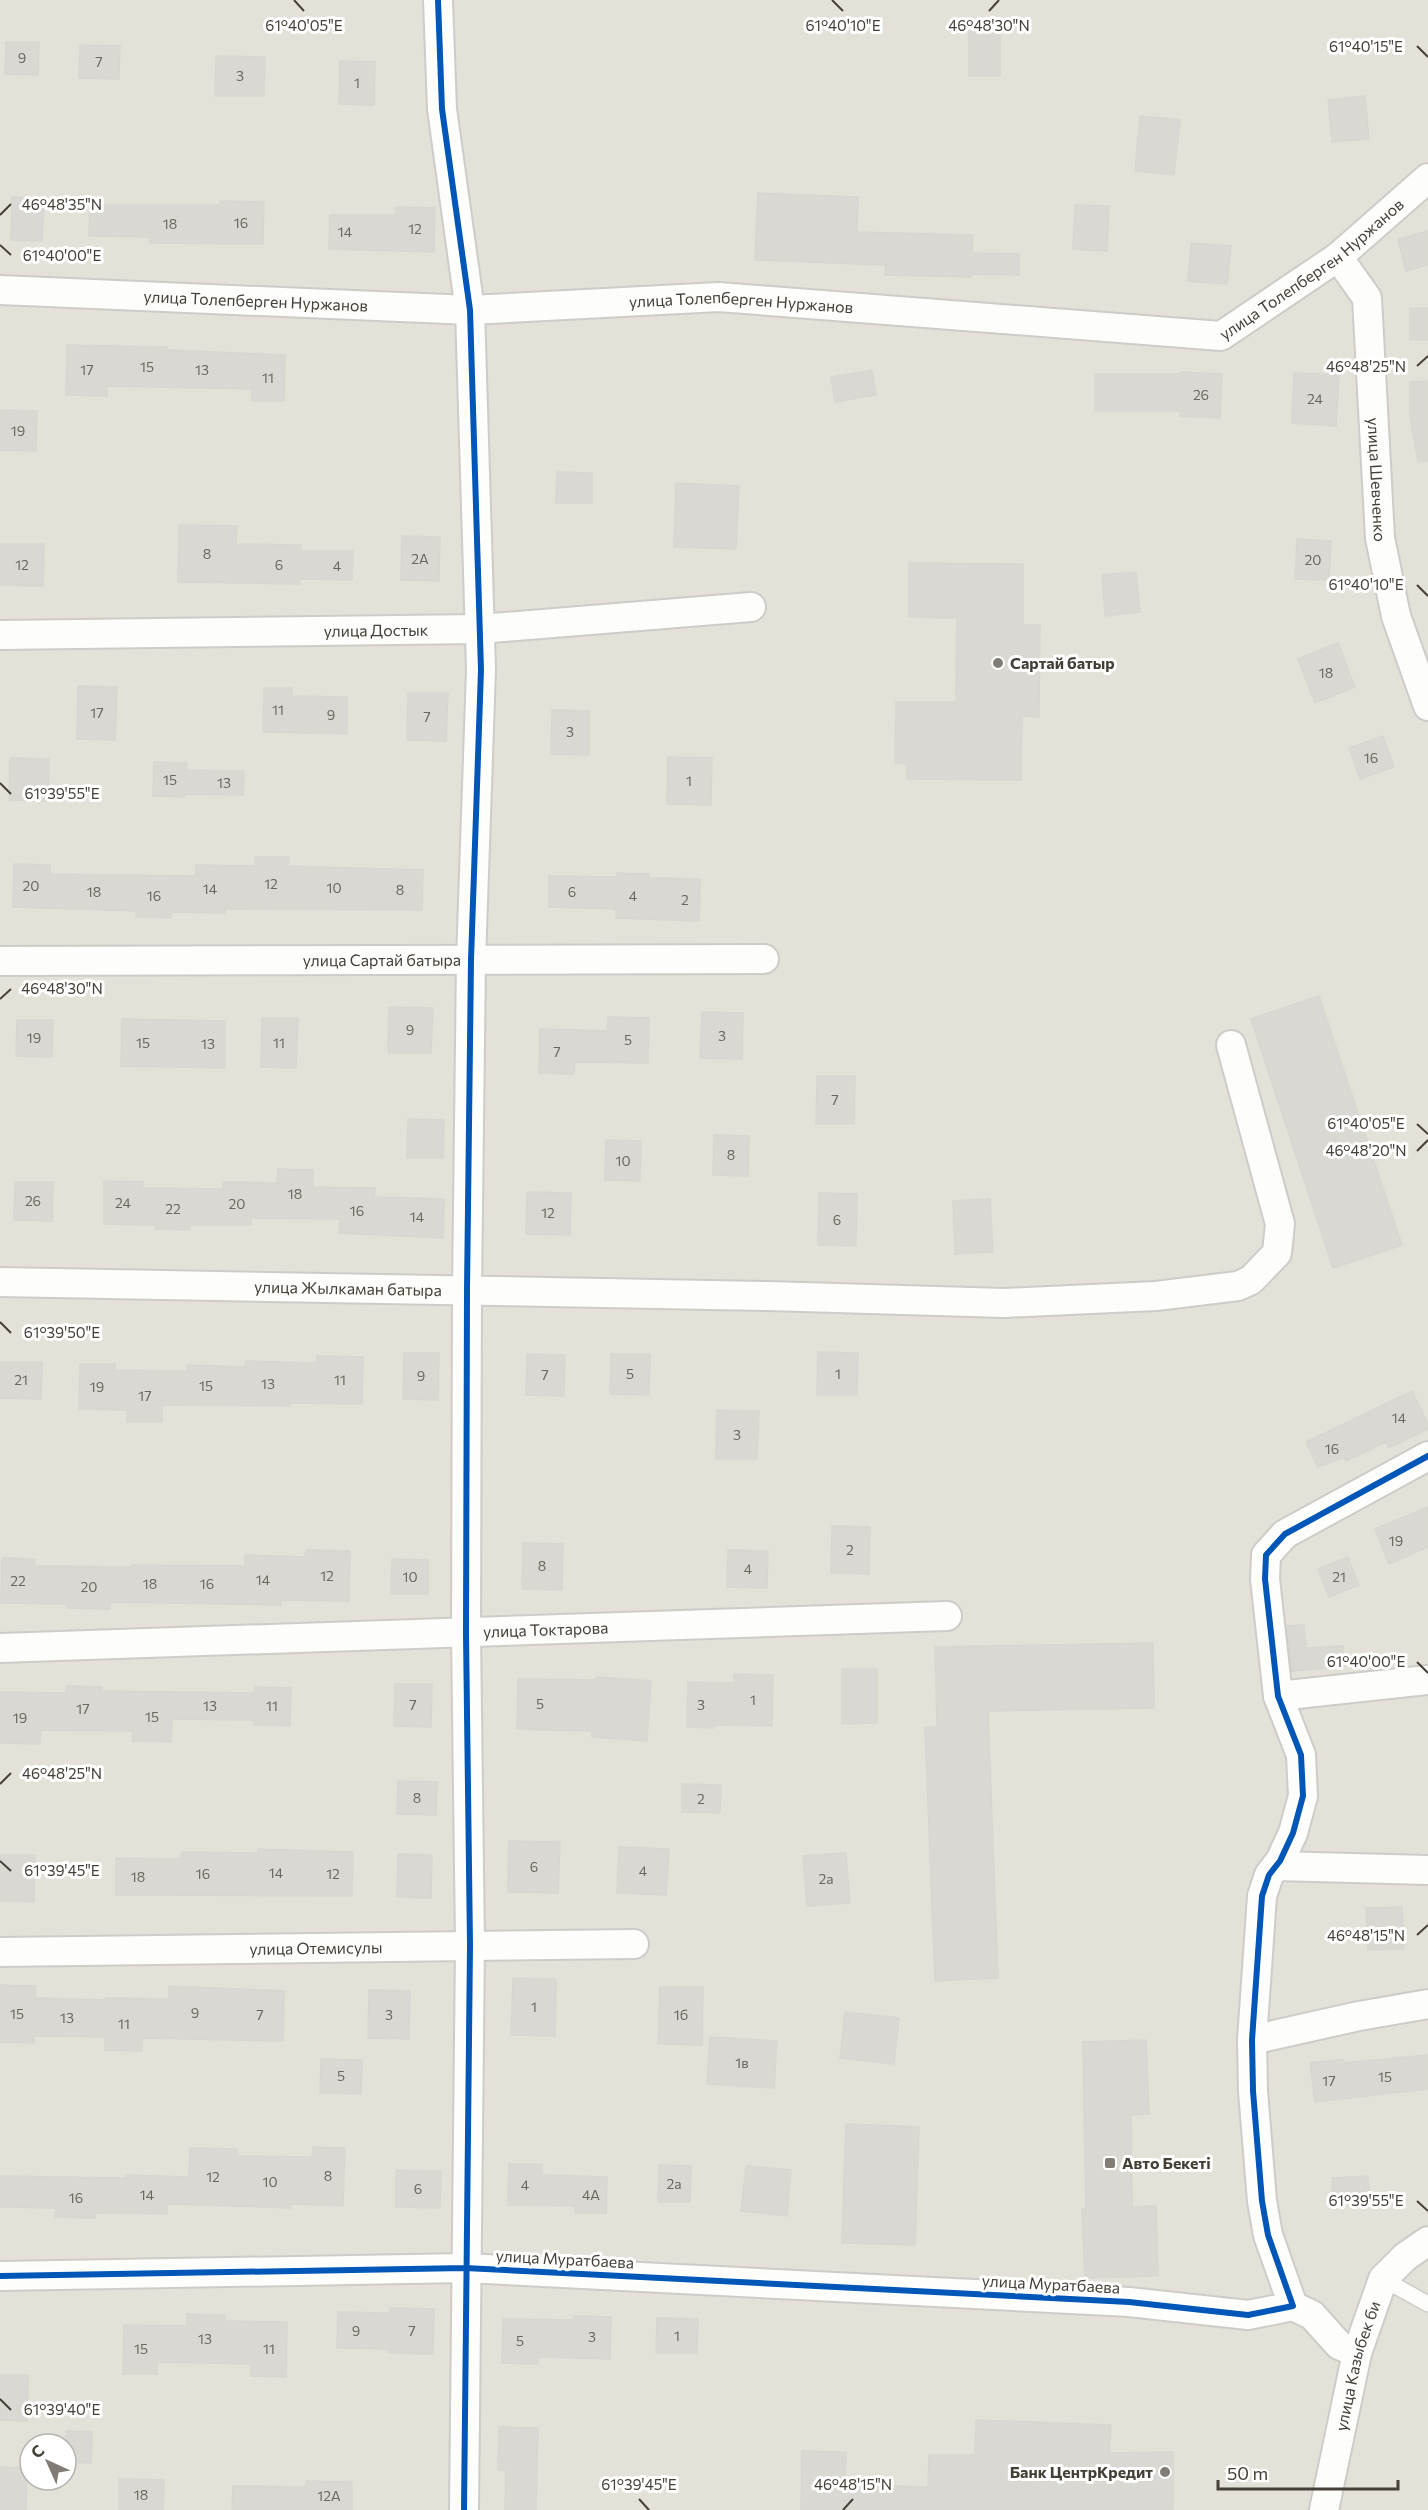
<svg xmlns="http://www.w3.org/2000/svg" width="1428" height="2510" viewBox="0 0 1428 2510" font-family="Commissioner,sans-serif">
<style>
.residential{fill:#e3e1d8;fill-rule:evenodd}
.building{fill:#d9d8d3;stroke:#d8d6d0;stroke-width:1.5}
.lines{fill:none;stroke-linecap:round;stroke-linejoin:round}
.lane-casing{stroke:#ceccc8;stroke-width:18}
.street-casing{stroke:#ceccc8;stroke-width:32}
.lane{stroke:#fdfdfc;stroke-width:15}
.street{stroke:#fdfdfc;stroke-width:28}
.cycleway-casing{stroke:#fff;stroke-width:10}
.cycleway{stroke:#0057b8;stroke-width:6}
.ticks{fill:none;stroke:#454037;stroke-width:2}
.poi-dot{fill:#817d76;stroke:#fff;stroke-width:2}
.labels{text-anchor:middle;stroke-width:6;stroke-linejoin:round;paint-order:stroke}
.number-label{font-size:14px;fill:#6b675f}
.street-label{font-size:16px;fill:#454037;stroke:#fff}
.poi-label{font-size:16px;font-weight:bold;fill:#454037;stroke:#fff;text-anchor:start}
.ticks-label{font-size:15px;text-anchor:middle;fill:#454037;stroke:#fff;stroke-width:6;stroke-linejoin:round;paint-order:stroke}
</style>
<rect width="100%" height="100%" fill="#f0efea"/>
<path class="residential" d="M0,0h1428v2510h-1428zM30,2444h36v36h-36z"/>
<path class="building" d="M969,32h31v44h-31z
M6,42h33l-1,33 -33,-1z
M80,45l40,1 -1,33 -40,-1z
M216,56l49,1 -1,39h-49z
M340,61l35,1 -1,43 -35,-1z
M1365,96l4,43 -37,3 -4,-42z
M1140,116l40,4 -6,55 -39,-4z
M758,193l100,4 -1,35 116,3 -1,18 47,1v21l-48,-1v3l-86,-2 1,-10 -131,-5z
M12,197l32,1 -2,43 -31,-1z
M220,201l44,1 -1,42 -113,-1v-6l-61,-1 1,-31h130z
M1075,205l34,1 -2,45 -34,-2z
M396,207l39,1 -1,44 -105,-3 1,-34h66z
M1428,231v34l-22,6 -8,-32z
M1191,243l40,3 -4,38 -39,-3z
M1410,308h18v32h-18z
M67,345l100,2v3l118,5 -1,46h-32v-12l-145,-3v10l-41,-1z
M872,370l4,25 -41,7 -4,-25z
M1181,372l41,2 -2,44 -40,-2v-5h-85v-37h86z
M1294,373l45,2 -3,51 -44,-3z
M1428,381v80l-10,1 -8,-45v-35z
M0,410l37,1 -1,40 -36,-1z
M557,472l35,1v30h-36z
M676,483l63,3 -3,63 -62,-2z
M179,525l58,1 -1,18 65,1v6h52l-1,29 -52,-1v5l-122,-2z
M402,536l38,1 -1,44 -38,-1z
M1297,539l34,2 -2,39 -34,-1z
M0,544h44l-1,42 -43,-1z
M909,563l114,1v61h17l-1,92 -17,-1 -1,64 -114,-1v-15l-12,-1 1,-61h60l1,-84 -48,-1z
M1136,572l4,40 -35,4 -3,-41z
M1338,643l17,44 -40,16 -17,-44z
M78,686l39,1 -2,53 -38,-1z
M264,688h28v8l55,1v37l-84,-2z
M408,693h40l-2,48 -39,-1z
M552,710l37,1v44l-38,-1z
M1383,736l11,31 -34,12 -11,-31z
M668,757l44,1 -1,47 -44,-1z
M10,758l39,1 -1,42 -39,-1z
M154,762l33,1 -1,7 58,1 -1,24 -57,-1 -1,3 -32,-1z
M255,857h34l-1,9 135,4 -1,40 -197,-1v4l-54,-1v6l-35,-1v-6l-123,-4 1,-43 36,1v9l146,2v-11l59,1z
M617,873l32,1v4l51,1 -1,42 -83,-3v-9l-67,-2v-31l68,1z
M1319,996l83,249 -69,23 -82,-249z
M389,1007l44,1 -2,45h-43z
M702,1012l41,1 -1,46 -42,-1z
M608,1017l41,1 -1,45 -73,-1 -1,12 -35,-1 1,-44 67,2z
M262,1018h36l-2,50 -35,-1z
M122,1019l103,2v47l-104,-2z
M17,1020h36l-1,37 -36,-1z
M817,1076h38l-1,48h-38z
M408,1119l36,1 -1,38h-36z
M714,1135l35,1 -1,40 -35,-1z
M606,1140l35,1 -1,40 -35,-1z
M278,1169l35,1v17l62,1 -1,9 70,2 -1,39 -104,-5 1,-14 -89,-1v7h-61v5l-35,-1 1,-4 -52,-1v-43l39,1 -1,6 81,1v-7l54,1z
M15,1182h38l-1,39 -38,-1z
M527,1192l44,1 -1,42 -44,-1z
M819,1193l38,1 -1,52 -38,-1z
M990,1199l3,53 -38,2 -2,-53z
M818,1352l40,1 -1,42h-40z
M404,1353h35l-1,47 -35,-1z
M527,1354l38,1 -1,41 -38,-1z
M611,1354h39l-1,41 -39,-1z
M317,1356l46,1 -1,47 -72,-1v3l-128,-1v17h-35v-12l-48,-1 1,-45h35v6l72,1v-6l58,2 1,-6 71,2z
M0,1362h42l-1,37 -41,-1z
M1412,1391l16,33v5l-39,19 -3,-6 -40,19 -2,-4 -26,10 -12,-25z
M717,1410l42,1 -2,48h-41z
M1428,1507v40l-39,17 -14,-35z
M832,1526l38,1 -1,47 -38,-1z
M523,1543l40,1 -1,46 -40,-1z
M306,1550l44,1 -1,50 -68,-1v5l-171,-3v7l-43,-1v-4l-66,-1 1,-45 33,1 -1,7 97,1v-2l114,1v-11l60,2z
M728,1550l40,1 -1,37 -40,-1z
M1348,1557l11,28 -30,12 -11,-28z
M392,1559l36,1v34h-37z
M1304,1625l2,23 37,-2 1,21 -52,4 -5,-45z
M1153,1643l1,65 -166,3 10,267 -63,3 -10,-254h12l-2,-80z
M842,1669h35v54l-35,1z
M734,1674l39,1 -1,51 -58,-1v3l-27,-1 1,-45 46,1z
M596,1677l55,4 -4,60 -55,-4v-6l-75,-2 1,-50 78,1z
M395,1684h37l-1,43 -37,-1z
M66,1686l36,1v4l153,2v-6l36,1 -1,38 -36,-1v-5l-82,-1 -1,23 -39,-1 1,-10 -92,-1 -1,14 -40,-1v-51l66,1z
M398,1781l39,1 -1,33 -39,-1z
M682,1784l39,1 -1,28 -38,-1z
M509,1841l51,1 -2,51 -50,-1z
M619,1847l50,2 -3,46 -49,-2z
M258,1849l95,3 -1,44 -236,-1v-37l65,1 1,-7 76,1z
M846,1853l4,50 -43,3 -4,-50z
M398,1854l34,1 -1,43 -34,-1z
M0,1855h35l-1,47 -34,-1z
M1402,1907l2,42 -36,1 -2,-42z
M513,1978l43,1 -1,57 -44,-1z
M0,1985l36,1 -1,12 71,2v-2l63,1v-13l115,5 -1,50 -141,-3v13l-37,-1v-13l-71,-1v7l-34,-1z
M660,1987h43l-1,58 -44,-1z
M369,1990l41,1 -1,48 -41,-1z
M845,2012l54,6 -5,46 -54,-6z
M710,2037l67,4 -3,47 -67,-4z
M1146,2040l3,74 -18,1 1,92 24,-1 2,70 -73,2 -3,-69 4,-1 -3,-166z
M1428,2055v34l-113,13 -5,-39 33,-4v4z
M321,2059l41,1 -1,34 -41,-1z
M846,2124l73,3 -4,118 -73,-2z
M313,2147l32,1 -2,58 -52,-2v4l-124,-4v10l-72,-1v5l-40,-1 1,-9 -56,-1v-31l126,2v-3l63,2 1,-29 47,1v7l75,1z
M509,2164h33v11l65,2 -1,36h-31v-7l-67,-1z
M659,2165l32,1 -1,36h-32z
M746,2166l45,4 -4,46 -46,-5z
M396,2170l45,1 -1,37 -44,-1z
M1368,2176l2,25 -37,2 -1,-25z
M390,2308l44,1 -1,45 -44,-1v-4l-52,-1 1,-36 52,1z
M187,2314l38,1v6l62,1 -1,55 -35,-1v-12l-94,-2v12h-34l1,-49 63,1z
M574,2316l37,1 -1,42 -72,-2v7l-36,-1 1,-44 71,1z
M657,2318l41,1 -1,34h-41z
M0,2375h28l-1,46 -27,-1z
M976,2420l135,5 -2,28 64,-1v58h-372l1,-59 44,1 -1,33 83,2 1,-32h46z
M499,2427l39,1 -2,82h-31l1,-40h-8z
M66,2431l26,1 -1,31 -25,-1z
M0,2467l27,1 -1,42h-26z
M119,2479l45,1 -1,30h-44z
M306,2481l46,1v28h-120l1,-24 73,1z"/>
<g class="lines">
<defs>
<path id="lane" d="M1383,2279l45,25"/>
<g id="street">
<path d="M438,0l4,109 28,201 11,360 -10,290 -4,330 -1,344 4,311 -6,565"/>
<path id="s1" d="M1338,257l29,41 13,240 16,78 32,90"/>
<path id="s2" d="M0,290l470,20 249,-13 502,39 117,-79 90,-79"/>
<path id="s3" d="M0,635l480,-6 271,-22"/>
<path id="s4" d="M0,961l764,-2"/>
<path id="s5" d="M0,1282l768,14 236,7 152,-7 82,-10 13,-6 26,-27 3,-29 -49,-179"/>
<path id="s6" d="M0,1648l947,-32"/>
<path d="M1278,1696l150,-16"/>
<path d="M1276,1866l152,4"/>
<path id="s7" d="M0,1952l634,-8"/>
<path d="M1252,2040l107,-24 69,-12"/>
<path d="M0,2276l465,-8 664,34 119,13 45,-9 -25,-71 -6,-34 -9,-110 -1,-51 10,-144 7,-21 11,-14 13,-28 10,-37 -2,-41 -23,-59 -13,-117 1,-24 19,-21 143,-78"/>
<path d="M1293,2306l19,9 27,30 18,8"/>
<path id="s8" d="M1324,2510l33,-157 26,-74 22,-22 23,-16"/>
</g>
</defs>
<use href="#lane" class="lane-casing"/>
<use href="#street" class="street-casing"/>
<use href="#lane" class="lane"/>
<use href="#street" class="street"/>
<defs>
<path id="cycleway" d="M438,0l4,109 28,201 11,360 -10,290 -4,330 -1,344 4,311 -6,565
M0,2276l465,-8 664,34 119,13 45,-9 -25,-71 -6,-34 -9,-110 -1,-51 10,-144 7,-21 11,-14 13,-28 10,-37 -2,-41 -23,-59 -13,-117 1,-24 19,-21 143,-78"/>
</defs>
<use href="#cycleway" class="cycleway-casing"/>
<use href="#cycleway" class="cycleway"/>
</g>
<path class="ticks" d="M294,0l10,11M832,0l11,11M989,11l10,-11M1417,46l11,11M0,215l11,-11M0,245l11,10M1417,366l11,-10M1417,585l11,11M0,783l11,11M0,999l11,-10M1417,1124l11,10M1417,1151l11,-11M0,1322l11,11M1417,1662l11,11M0,1784l11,-11M0,1861l11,10M1417,1935l11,-10M1417,2201l11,10M0,2399l11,11M639,2499l10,11M843,2510l10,-11"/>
<g class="poi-dot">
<circle cx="998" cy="663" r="6"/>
<rect x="1104" y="2157" width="12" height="12" rx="3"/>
<circle cx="1165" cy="2472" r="6"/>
</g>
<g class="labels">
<g class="number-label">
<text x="22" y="63">9</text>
<text x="99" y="67">7</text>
<text x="240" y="81">3</text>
<text x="357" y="88">1</text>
<text x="241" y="228">16</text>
<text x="170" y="229">18</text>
<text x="415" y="234">12</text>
<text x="345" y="237">14</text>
<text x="147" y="372">15</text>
<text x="87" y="375">17</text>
<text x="202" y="375">13</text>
<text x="268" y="383">11</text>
<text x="1201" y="400">26</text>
<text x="1315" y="404">24</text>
<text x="18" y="436">19</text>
<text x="207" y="559">8</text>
<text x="420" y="564">2А</text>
<text x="1313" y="565">20</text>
<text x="22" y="570">12</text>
<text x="279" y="570">6</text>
<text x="337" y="571">4</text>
<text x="1326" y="678">18</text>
<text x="278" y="715">11</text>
<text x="97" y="718">17</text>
<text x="331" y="720">9</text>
<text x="427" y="722">7</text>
<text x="570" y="737">3</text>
<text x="1371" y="763">16</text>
<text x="170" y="785">15</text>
<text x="689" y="786">1</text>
<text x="224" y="788">13</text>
<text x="271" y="889">12</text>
<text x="31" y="891">20</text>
<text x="334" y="893">10</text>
<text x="210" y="894">14</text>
<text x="400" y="895">8</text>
<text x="94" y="897">18</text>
<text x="572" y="897">6</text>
<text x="154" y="901">16</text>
<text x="633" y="901">4</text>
<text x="685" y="905">2</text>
<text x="410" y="1035">9</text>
<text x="722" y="1041">3</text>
<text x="34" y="1043">19</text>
<text x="628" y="1045">5</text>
<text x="143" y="1048">15</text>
<text x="279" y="1048">11</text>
<text x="208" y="1049">13</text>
<text x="557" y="1057">7</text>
<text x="835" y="1105">7</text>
<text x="731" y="1160">8</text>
<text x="623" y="1166">10</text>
<text x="295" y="1199">18</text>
<text x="33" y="1206">26</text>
<text x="123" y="1208">24</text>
<text x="237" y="1209">20</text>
<text x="173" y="1214">22</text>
<text x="357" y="1216">16</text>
<text x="548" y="1218">12</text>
<text x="417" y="1222">14</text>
<text x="837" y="1225">6</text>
<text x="630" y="1379">5</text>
<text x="838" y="1379">1</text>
<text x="545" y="1380">7</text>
<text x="421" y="1381">9</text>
<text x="21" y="1385">21</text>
<text x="340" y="1385">11</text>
<text x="268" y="1389">13</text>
<text x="206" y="1391">15</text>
<text x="97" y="1392">19</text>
<text x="145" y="1401">17</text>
<text x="1399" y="1423">14</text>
<text x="737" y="1440">3</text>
<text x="1332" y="1454">16</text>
<text x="1396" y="1546">19</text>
<text x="850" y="1555">2</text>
<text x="542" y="1571">8</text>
<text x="748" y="1574">4</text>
<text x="327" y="1581">12</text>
<text x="410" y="1582">10</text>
<text x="1339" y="1582">21</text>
<text x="263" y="1585">14</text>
<text x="18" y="1586">22</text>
<text x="150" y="1589">18</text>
<text x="207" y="1589">16</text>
<text x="89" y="1592">20</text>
<text x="753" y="1705">1</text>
<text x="540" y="1709">5</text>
<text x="413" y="1710">7</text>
<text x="701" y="1710">3</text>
<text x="210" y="1711">13</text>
<text x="272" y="1711">11</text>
<text x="83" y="1714">17</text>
<text x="152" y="1722">15</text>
<text x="20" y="1723">19</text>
<text x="417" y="1803">8</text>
<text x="701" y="1804">2</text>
<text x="534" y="1872">6</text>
<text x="643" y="1876">4</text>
<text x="276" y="1878">14</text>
<text x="203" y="1879">16</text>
<text x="333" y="1879">12</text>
<text x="138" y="1882">18</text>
<text x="826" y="1884">2а</text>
<text x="534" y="2012">1</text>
<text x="195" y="2018">9</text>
<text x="17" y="2019">15</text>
<text x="260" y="2020">7</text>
<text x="389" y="2020">3</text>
<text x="681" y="2020">1б</text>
<text x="67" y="2023">13</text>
<text x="124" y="2029">11</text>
<text x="742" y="2068">1в</text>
<text x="341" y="2081">5</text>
<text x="1385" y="2082">15</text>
<text x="1329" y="2086">17</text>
<text x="328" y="2181">8</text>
<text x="213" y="2182">12</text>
<text x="270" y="2187">10</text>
<text x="674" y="2189">2а</text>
<text x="525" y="2190">4</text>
<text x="418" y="2194">6</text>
<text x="147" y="2200">14</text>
<text x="591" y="2200">4А</text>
<text x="76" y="2203">16</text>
<text x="356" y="2336">9</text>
<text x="412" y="2336">7</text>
<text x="677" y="2341">1</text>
<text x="592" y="2342">3</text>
<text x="205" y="2344">13</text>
<text x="520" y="2346">5</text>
<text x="141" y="2354">15</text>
<text x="269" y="2354">11</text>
<text x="141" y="2500">18</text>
<text x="329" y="2501">12А</text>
</g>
<g class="street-label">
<text dy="6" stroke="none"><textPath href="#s2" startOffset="1336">улица Толепберген Нуржанов</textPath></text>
<text dy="6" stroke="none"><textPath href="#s2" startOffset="256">улица Толепберген Нуржанов</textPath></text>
<text dy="6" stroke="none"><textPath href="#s2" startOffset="742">улица Толепберген Нуржанов</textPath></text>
<text dy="6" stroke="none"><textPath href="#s1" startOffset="232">улица Шевченко</textPath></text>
<text dy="6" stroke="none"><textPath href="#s3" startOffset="376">улица Достык</textPath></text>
<text dy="6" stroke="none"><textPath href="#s4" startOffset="382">улица Сартай батыра</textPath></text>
<text dy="6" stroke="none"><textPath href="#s5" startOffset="348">улица Жылкаман батыра</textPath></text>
<text dy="6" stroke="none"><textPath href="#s6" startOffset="546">улица Токтарова</textPath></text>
<text dy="6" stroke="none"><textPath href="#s7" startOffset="316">улица Отемисулы</textPath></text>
<text transform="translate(565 2259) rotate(3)" y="6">улица Муратбаева</text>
<text transform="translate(1051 2284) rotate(3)" y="6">улица Муратбаева</text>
<text dy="6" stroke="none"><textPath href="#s8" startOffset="148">улица Казыбек би</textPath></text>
</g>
<g class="poi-label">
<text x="1010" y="669">Сартай батыр</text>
<text x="1122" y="2169">Авто Бекетi</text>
<text x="1153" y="2478" text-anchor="end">Банк ЦентрКредит</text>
</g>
</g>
<g class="ticks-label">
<text x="304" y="31">61°40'05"E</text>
<text x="843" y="31">61°40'10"E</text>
<text x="989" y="31">46°48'30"N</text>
<text x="1366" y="52">61°40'15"E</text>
<text x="62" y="210">46°48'35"N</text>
<text x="62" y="261">61°40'00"E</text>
<text x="1366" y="372">46°48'25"N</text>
<text x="1366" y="590">61°40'10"E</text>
<text x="62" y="799">61°39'55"E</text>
<text x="62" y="994">46°48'30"N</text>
<text x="1366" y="1129">61°40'05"E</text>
<text x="1366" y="1156">46°48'20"N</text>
<text x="62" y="1338">61°39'50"E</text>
<text x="1366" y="1667">61°40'00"E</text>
<text x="62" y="1779">46°48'25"N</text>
<text x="62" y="1876">61°39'45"E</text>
<text x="1366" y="1941">46°48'15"N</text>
<text x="1366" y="2206">61°39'55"E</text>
<text x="62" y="2415">61°39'40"E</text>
<text x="639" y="2490">61°39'45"E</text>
<text x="853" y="2490">46°48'15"N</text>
</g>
<g transform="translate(48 2462) rotate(315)"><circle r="28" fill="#ffffff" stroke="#b5b3af" stroke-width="1.5"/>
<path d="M0-4.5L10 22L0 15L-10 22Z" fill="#817d76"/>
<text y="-9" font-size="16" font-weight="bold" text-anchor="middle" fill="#454037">С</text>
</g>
<path d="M1218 2480v9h180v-9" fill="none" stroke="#454037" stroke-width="3"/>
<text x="1227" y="2480" font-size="18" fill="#454037" stroke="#ffffff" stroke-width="4.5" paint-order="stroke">50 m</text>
</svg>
